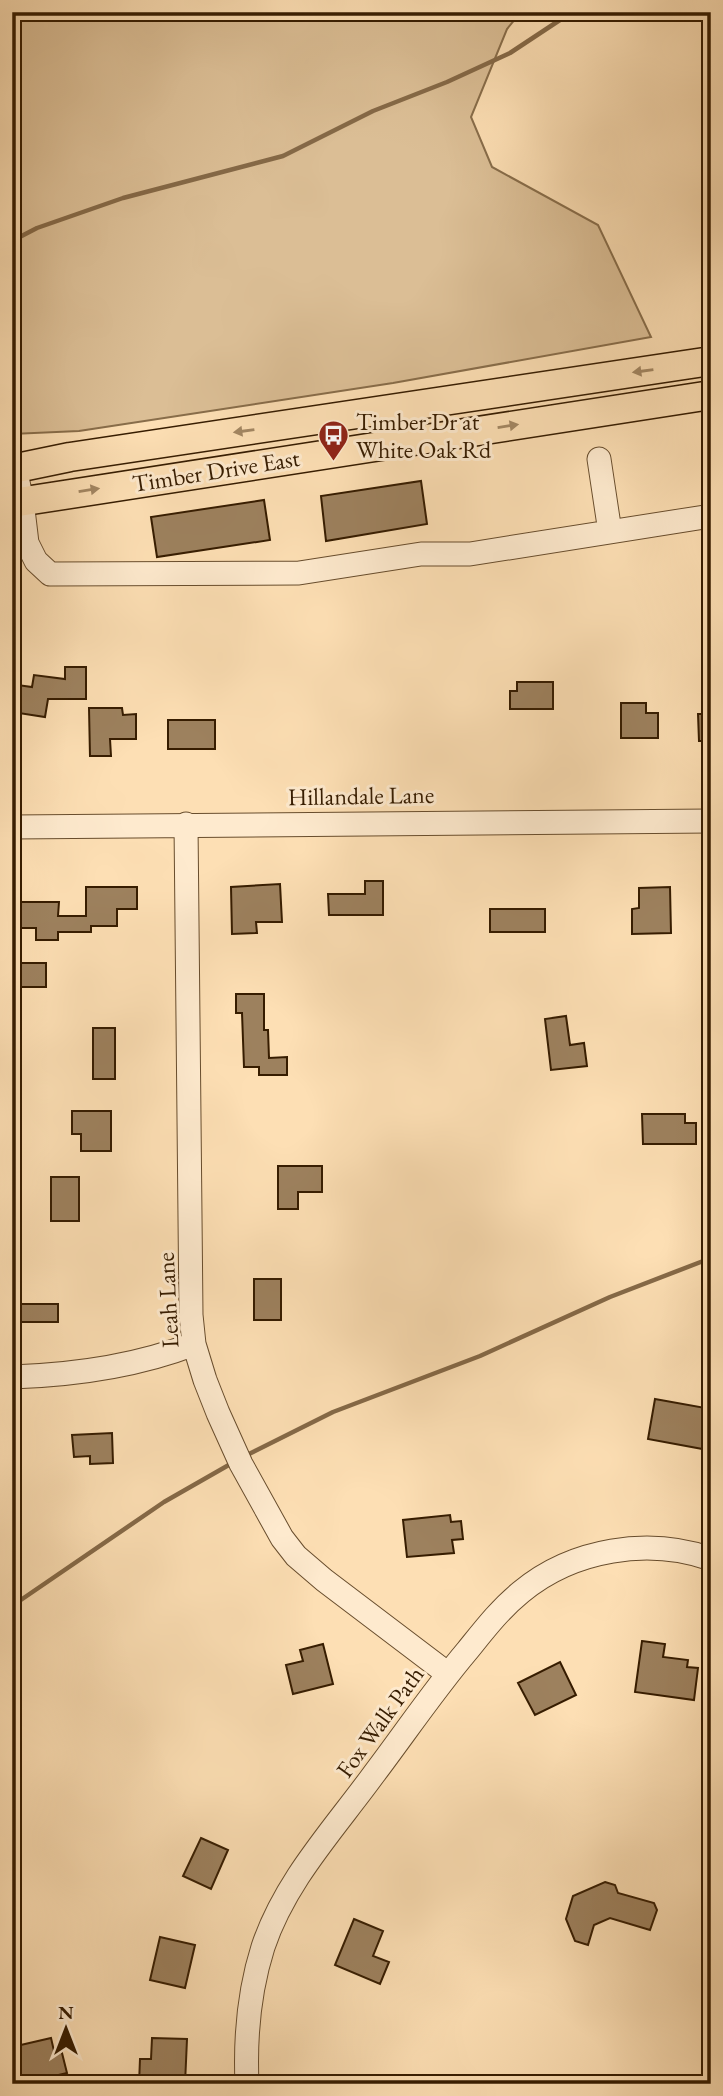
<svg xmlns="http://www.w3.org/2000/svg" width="723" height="2096" viewBox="0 0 723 2096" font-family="'EB Garamond',serif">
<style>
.green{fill:#dbbe95;stroke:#886d4a;stroke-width:2}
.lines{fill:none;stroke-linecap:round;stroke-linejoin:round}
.stream{stroke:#856947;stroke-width:4.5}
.building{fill:#9d815e;stroke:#361c00;stroke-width:2}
.minor-casing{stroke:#684d2d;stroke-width:25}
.major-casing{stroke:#361c00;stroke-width:31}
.minor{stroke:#feeace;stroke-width:23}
.major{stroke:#fddfb4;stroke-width:28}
.oneway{fill:#a38763}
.labels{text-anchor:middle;stroke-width:6;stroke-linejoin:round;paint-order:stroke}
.poi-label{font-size:24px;fill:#361c00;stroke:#feeace;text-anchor:start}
.street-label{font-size:24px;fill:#361c00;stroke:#feeace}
</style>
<rect width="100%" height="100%" fill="#fddfb4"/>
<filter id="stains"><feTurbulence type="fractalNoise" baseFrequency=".00286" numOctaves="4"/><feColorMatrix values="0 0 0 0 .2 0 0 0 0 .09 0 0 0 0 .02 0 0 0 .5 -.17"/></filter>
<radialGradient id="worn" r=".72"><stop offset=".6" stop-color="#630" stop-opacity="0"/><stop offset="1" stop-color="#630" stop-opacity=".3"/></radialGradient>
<path class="green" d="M12,12h509l-14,17 -36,88 21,50 106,58 53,112 -258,46 -314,48 -67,3z"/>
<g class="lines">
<path class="stream" d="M12,241l25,-13 86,-30 160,-42 90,-45 74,-29 63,-29 62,-41
M245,1456l88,-44 147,-56 130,-59 101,-39
M12,1606l152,-104 70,-40"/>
</g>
<path class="building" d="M421,481l6,43 -101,17 -5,-45z
M264,500l6,40 -113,17 -6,-40z
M65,667h21v32h-38l-3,18 -33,-5v-23l5,1 1,-5 14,2 2,-12 31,4z
M517,682h36v27h-43v-18h7z
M621,703h25v10h12v25h-37z
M89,708h33l1,7 13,-1v25h-26l1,17h-21z
M698,714h13v27h-12z
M168,720h47v29h-47z
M365,881h18v34h-54l-1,-21h37z
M280,884l2,38h-26l1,11 -25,1 -1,-47z
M86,887h51v22h-20v17h-26v6h-33v8h-22v-12h-24v-26h47l-1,14h28z
M670,887l1,46 -39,1v-25l7,-1v-20z
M490,909h55v23h-55z
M16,963h30v24h-30z
M236,994h28v36h4l1,28 18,-1v18h-28v-8h-15l-2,-54h-6z
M566,1016l4,29 14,-2 3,23 -36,4 -6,-51z
M93,1028h22v51h-22z
M72,1111h39v40h-30v-17h-9z
M642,1114h43v9h11v21h-53z
M278,1166h44v26h-24v17h-20z
M51,1177h28v44h-28z
M254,1279h27v41h-27z
M20,1304h38v18h-38z
M655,1399l56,10v23l-3,18 -60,-11z
M112,1433l1,30 -23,1v-8l-16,1 -2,-22z
M450,1515l1,7 10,-1 2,18 -11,1 2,13 -47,4 -4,-37z
M642,1641l23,3 -2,13 25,3 -1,7 11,1 -4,32 -59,-8z
M323,1644l10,40 -40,10 -7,-29 17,-4 -3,-11z
M560,1662l16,33 -41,20 -17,-32z
M201,1838l27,12 -17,39 -28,-13z
M605,1882l10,3 3,8 36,10 3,7 -7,20 -40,-12 -16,7 -6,20 -13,-4 -9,-22 7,-23z
M354,1919l29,12 -10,25 16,6 -9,22 -45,-19z
M160,1937l35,8 -10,43 -35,-8z
M51,2038l3,13 7,-2 6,24 -47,11 -8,-37z
M152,2038l35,1 -2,45h-46l1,-25h11z"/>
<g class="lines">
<defs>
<path id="minor" d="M599,459l11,73
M15,468l7,33 5,42 9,18 14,13 249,-1 122,-19h49l241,-38
M186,824l5,491 3,29 11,36 13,33 23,51 41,74 14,18 28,24 124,94
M12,827l699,-6
M12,1377c62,-2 125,-11 182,-33
M247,2084c-2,-46 2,-93 16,-137 22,-66 71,-118 111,-173 31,-41 60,-84 93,-123 17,-21 33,-42 54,-59 52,-43 127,-55 190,-33"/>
<path id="major" d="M12,469l58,-12 641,-96
M12,503l699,-108"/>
</defs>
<use href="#minor" class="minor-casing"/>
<use href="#major" class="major-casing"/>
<use href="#minor" class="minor"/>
<use href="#major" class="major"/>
</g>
<defs><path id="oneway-solid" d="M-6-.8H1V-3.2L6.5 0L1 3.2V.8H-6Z" transform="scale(1.75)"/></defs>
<g class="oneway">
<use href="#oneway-solid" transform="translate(643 371) rotate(172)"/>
<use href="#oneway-solid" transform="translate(508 426) rotate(-9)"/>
<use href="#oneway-solid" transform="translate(244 431) rotate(172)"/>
<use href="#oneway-solid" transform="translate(89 490) rotate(-9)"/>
</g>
<defs>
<symbol id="bus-pin" viewBox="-11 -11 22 30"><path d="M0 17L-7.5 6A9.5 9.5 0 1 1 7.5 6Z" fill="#8f2418" stroke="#feeace"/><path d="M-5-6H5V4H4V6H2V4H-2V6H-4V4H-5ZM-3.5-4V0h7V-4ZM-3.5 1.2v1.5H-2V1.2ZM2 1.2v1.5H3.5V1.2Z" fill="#fff"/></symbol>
</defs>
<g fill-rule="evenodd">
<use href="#bus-pin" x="316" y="418" width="35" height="47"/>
</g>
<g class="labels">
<g class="poi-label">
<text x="356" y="430">Timber Dr at<tspan x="356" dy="28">White Oak Rd</tspan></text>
</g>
<g class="street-label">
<text transform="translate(216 471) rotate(-9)" y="8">Timber Drive East</text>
<text transform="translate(361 796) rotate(-1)" y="8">Hillandale Lane</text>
<text transform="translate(168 1300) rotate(-93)" y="8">Leah Lane</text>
<text transform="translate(380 1722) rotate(-54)" y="8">Fox Walk Path</text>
</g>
</g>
<rect width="723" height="2096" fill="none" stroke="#fddfb4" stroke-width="42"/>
<rect x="14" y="14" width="695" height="2068" fill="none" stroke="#361c00" stroke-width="3.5"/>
<rect x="21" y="21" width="681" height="2054" fill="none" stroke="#361c00" stroke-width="2"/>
<g transform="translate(66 2029)" stroke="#feeace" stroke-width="5" paint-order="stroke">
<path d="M0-5L12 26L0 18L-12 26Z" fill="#361c00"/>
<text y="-10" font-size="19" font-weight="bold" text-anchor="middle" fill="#361c00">N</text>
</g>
<rect width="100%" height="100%" filter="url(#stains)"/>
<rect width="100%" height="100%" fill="url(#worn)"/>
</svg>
